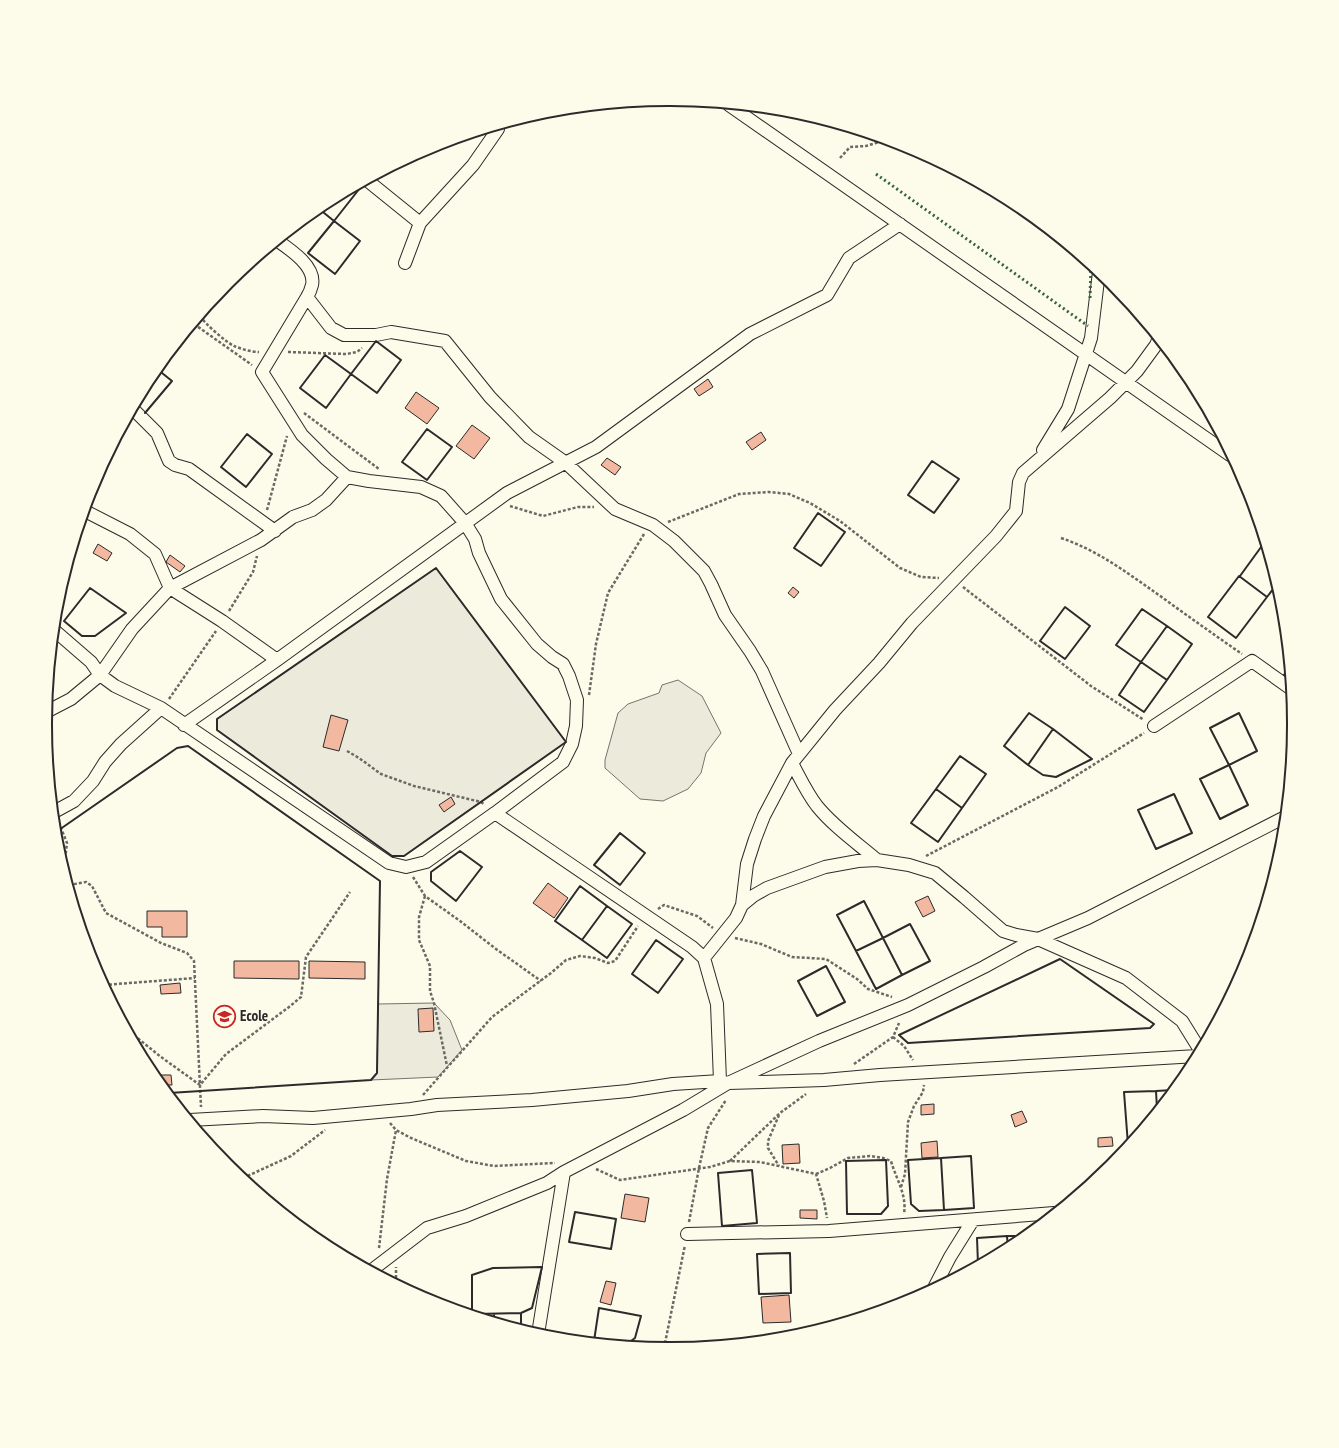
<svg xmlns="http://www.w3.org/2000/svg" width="1339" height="1448" viewBox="0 0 1339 1448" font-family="'PT Sans Narrow',sans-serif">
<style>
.green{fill:#ecebdb;stroke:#74746e}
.building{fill:#f2b8a0;stroke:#2b2b2b}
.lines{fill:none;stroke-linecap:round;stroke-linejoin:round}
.street-casing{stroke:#2b2b2b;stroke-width:14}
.path{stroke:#6a6964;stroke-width:2.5;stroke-dasharray:3 2;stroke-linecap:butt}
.street{stroke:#fdfbea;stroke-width:12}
.hedge{stroke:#34623c;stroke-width:3;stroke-dasharray:2 3;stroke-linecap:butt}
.wall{stroke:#2b2b2b;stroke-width:2}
.labels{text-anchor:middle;stroke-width:3;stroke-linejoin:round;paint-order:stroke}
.poi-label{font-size:15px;font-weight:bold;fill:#2b2b2b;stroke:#fdfbea;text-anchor:start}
.rim{fill:none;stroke:#2b2b2b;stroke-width:2}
</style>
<rect width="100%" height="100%" fill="#fdfbea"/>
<path class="green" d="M436,568l130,174 -162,114h-12l-175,-126v-11z
M678,680l24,16 19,37 -15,20 -5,20 -13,16 -25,12 -23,-2 -35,-31v-8l13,-47 10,-9 31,-11 3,-8z
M434,1003l16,17 12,30 -24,27 -67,3 6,-7 1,-69z"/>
<path class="building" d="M708,379l5,8 -14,9 -5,-7z
M416,392l23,16 -12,16 -22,-16z
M472,425l18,13 -16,21 -18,-13z
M761,432l5,8 -14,10 -6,-8z
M607,458l14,9 -6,8 -14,-10z
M98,544l14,9 -5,8 -14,-8z
M170,555l15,11 -5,6 -14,-10z
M793,587l6,5 -5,6 -6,-5z
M331,715l17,5 -9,31 -16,-4z
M451,797l4,7 -11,8 -5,-7z
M548,883l20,15 -14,20 -21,-15z
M928,896l7,15 -12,6 -8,-15z
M147,911h40v26h-25v-10h-15z
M234,961h65v18l-65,-1z
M309,961l56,1v17l-56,-1z
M180,983l1,10 -20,1 -1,-9z
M433,1008l1,23 -15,1 -1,-23z
M157,1075h14l1,10h-10l-5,-6z
M934,1104v10l-13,1v-10z
M1022,1111l5,11 -12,5 -4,-12z
M1112,1137l1,9 -15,1v-9z
M937,1141l1,16 -16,1 -1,-15z
M799,1144l1,19 -17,1 -1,-19z
M625,1194l24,4 -4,24 -24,-4z
M800,1210h17v9l-17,-1z
M606,1281l10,2 -5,22 -11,-3z
M789,1295l2,27 -28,1 -2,-26z"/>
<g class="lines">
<defs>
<path id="street" d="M729,105l501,350
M368,181l52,42
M278,241c13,9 38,26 34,44 -1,4 -3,9 -5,12l24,31 13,7h32l15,-3 54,9 45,56 39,40 37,26 49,46 38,16 21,16 30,30 7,13 14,31 25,36 12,20 37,83
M405,263l15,-40 53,-58 25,-36
M133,409l24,24 12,28 6,4 14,4 86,62
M1043,450l25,-41 23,-71 8,-66
M85,511l45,23 25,20 15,34 52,33 55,39
M54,630l37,32 9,13 15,11 46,22 228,155 17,4 20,-5 69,-49 68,-51 9,-18 4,-18 1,-26 -8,-24 -6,-12 -11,-7 -15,-13 -36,-45 -22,-46 -4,-14 -10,-16 -24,-27 -20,-9 -52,-6 -22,-4 -21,-18 -24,-24 -40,-63 45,-75
M46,712l25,-13 29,-24 32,-46 38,-41 91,-48 32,-23 19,-7 14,-10 21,-23
M184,725l93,-65 230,-167 89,-46 154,-113 77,-39 22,-37 51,-34
M1154,726l98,-65 38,27
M792,763c8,15 15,30 25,43 17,21 40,37 60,54
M54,812l20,-11 19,-20 12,-19 16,-18 40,-36
M495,813l197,134 12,11 13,46 3,77 8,2 96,-3 56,-5 317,-19
M742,905l11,-9 14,-8 58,-21 33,-6 19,-1 32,5 26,8 29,24 39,34 13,4 22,4 88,39 56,43 18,29
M704,958l32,-40 6,-13 5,-41 8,-25 9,-23 28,-53 43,-53 44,-47 33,-40 84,-87 20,-25 3,-29 4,-9 87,-75 27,-27 19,-26 2,-5
M190,1120l73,-4 50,2 98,-9 26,-4 95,-5 96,-9 45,-7 47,-3
M687,1234l142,-3 225,-18
M372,1270l55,-42 39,-12 81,-33 17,-11 119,-62 45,-27 91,-42 89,-36 76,-38 40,-22 64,-27 197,-101
M934,1288l16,-31 23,-37
M538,1334l26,-162"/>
</defs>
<use href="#street" class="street-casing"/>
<path class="path" d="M840,158l10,-11 16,-1 20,-6
M200,316c5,8 26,26 34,30 8,3 17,6 25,6
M194,324l58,41
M288,352l58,2 11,-2 5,-4
M304,413l75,56
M510,506l33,10 35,-9h16
M267,510l20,-74
M668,522l71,-28 30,-2 20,2 21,9 30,18 60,47 21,9 18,1
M1061,538c36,12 65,34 95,55 29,21 57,41 86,61
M963,587l128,99 53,34
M229,611l24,-39 4,-16
M589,695l7,-51 12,-51 36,-59
M169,699l47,-68
M347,751l12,7 22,16 33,12 67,16 4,3
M55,827l6,1 6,15 -3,25
M926,856l132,-69 86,-54
M413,877l12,19 35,25 36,28 45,32
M69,885l17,-3 6,4 14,27 55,30 26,10 7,8 7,146
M425,896l-6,21v23l11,26v25l4,12 13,63
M658,909l6,-4 33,11 16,12
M735,938l26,6 31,13 34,2 31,20 11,10 24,8
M104,985l91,-7
M130,1032l31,25 39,28 26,-31 63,-47 12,-10 5,-40 44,-65
M893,1037l11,9 9,14
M854,1064l39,-27 6,-14
M423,1095l69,-78 59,-44 15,-13 14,-4 15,2 13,5 7,-2 23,-35
M779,1115l-11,26v7l11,18
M390,1123l6,7 15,8 55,23 28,5 61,-3
M730,1161l50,-48 26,-19
M596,1169l24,11 90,-13 20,-6 30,1 56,12 8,27 3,17
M816,1174l14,-6 18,-10 22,-2 13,2 8,3c5,18 16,33 13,53
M243,1178l48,-22 34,-26
M901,1187l4,-13 3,-52 6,-16 9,-14 1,-7
M689,1222l10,-54 9,-40 18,-28
M379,1248l8,-69 9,-49
M396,1283v-16
M664,1348l21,-103"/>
<use href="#street" class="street"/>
<path class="hedge" d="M876,174l212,152
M1090,298l1,-32"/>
<path class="wall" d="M318,208l16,13 26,-33 -2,-2
M334,221l26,20 -25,33 -27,-21z
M226,285l4,3 13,-18
M376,341l25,19 -24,33 -26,-19z
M325,355l26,19 -25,34 -26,-20z
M145,413l27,-32 -15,-12
M427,429l25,18 -25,33 -25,-18z
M247,434l25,20 -26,33 -25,-20z
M932,461l27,18 -25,34 -26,-18z
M818,513l27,19 -24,34 -27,-18z
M436,568l130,174 -162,114h-12l-175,-126v-11z
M1239,576l28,21 -31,41 -28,-21z
M1240,576l24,-33
M90,588l36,25 -31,23h-13l-18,-15z
M1267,597l10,-13
M1065,607l25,19 -25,33 -25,-18z
M1142,609l25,17 -26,36 -25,-17z
M1167,626l25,18 -25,36 -26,-18z
M1141,662l26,18 -23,32 -25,-17z
M1289,669l-5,6 6,4
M1029,713l24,16 -25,36 -24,-19z
M1239,713l18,38 -28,14 -19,-37z
M1053,729l39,30 -36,18 -13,-2 -15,-10z
M960,756l26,18 -24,34 -26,-19z
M1229,765l19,40 -28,14 -20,-40z
M936,789l26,19 -24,34 -27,-19z
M1174,794l18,39 -36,16 -18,-39z
M56,832l121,-84 11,-2 192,135 -3,192 -6,7 -202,13
M620,833l25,20 -25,32 -26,-20z
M460,851l22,16 -26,34 -25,-20v-9z
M580,886l27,20 -25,34 -27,-19z
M864,901l19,37 -27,13 -19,-36z
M607,906l25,18 -25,34 -25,-18z
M910,924l20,37 -28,14 -19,-37z
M883,938l19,37 -26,14 -20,-38z
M656,940l27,19 -25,34 -26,-19z
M1060,959l94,65 -4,4 -242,15 -9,-8z
M826,966l19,36 -28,14 -19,-35z
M1156,1091l17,-1
M1128,1145l-4,-53 32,-1 1,18
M971,1156l3,52 -30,2 -3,-52z
M941,1158l3,52 -25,1 -8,-7 -3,-44z
M886,1160l2,46 -7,8h-34l-1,-53z
M752,1170l5,53 -35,3 -4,-53z
M575,1212l41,7 -5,30 -42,-7z
M1007,1238v-2h19
M790,1253l1,40 -32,1 -2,-40z
M978,1264l-1,-26 30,-2 1,12
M521,1313v16
M472,1314v-39l21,-7 49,-1 -10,41 -11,5 -46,1
M494,1320v-6h1
M594,1341l5,-33 42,8 -6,22 -8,6"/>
</g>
<defs>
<symbol id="school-ring" viewBox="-11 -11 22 22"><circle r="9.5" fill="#fdfbea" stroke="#c62828" stroke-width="1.5"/><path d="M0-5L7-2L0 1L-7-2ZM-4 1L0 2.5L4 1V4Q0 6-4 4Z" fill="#c62828"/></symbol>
</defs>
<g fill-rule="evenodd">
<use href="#school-ring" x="212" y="1004" width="25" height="25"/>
</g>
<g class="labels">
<g class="poi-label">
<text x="240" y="1021">Ecole</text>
</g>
</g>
<path d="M0 0H1339V1448H0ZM669 106H670A617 617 0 0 1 1287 723V725A617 617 0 0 1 670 1342H669A617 617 0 0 1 52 725V723A617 617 0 0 1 669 106Z" fill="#fdfbea" fill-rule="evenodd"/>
<path class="rim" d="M669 106H670A617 617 0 0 1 1287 723V725A617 617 0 0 1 670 1342H669A617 617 0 0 1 52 725V723A617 617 0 0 1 669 106Z"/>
</svg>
